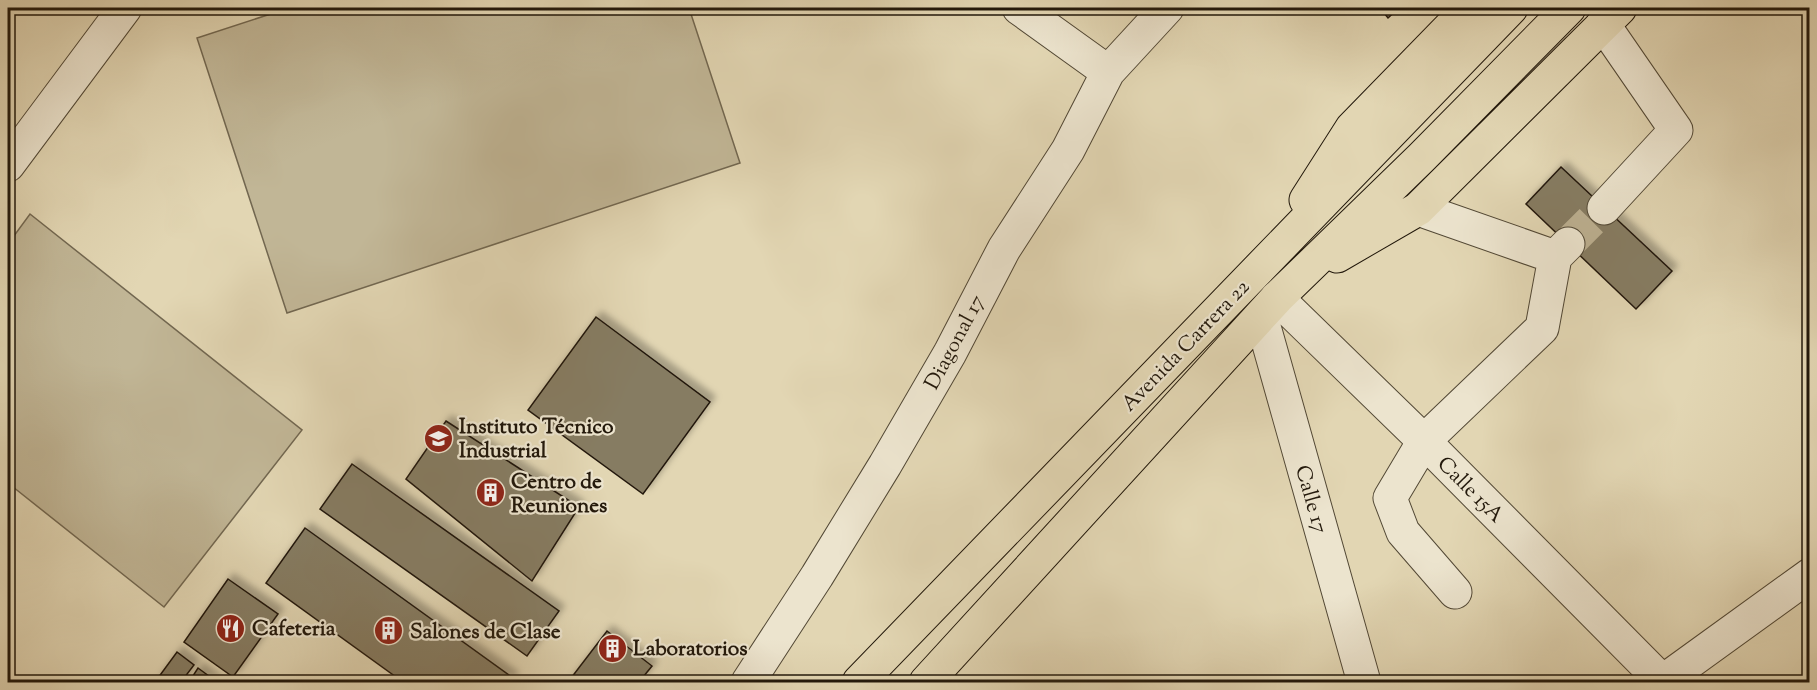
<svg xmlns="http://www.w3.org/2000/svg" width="1817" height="690" viewBox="0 0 1817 690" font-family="'Sorts Mill Goudy',serif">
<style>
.garden{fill:#c1b696;stroke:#726750;stroke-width:1.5}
.building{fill:#867b62;stroke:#22180b;stroke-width:1.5;filter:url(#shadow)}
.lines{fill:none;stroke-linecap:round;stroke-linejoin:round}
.minor-tunnel{stroke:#bcb091;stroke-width:33;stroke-dasharray:33 16;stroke-linecap:butt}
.minor-casing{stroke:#524835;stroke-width:35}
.major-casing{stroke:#22180b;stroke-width:35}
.minor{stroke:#ece4ce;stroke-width:33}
.major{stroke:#e2d6b3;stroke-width:33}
.labels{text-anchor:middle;stroke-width:4.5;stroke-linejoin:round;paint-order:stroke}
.street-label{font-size:21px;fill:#22180b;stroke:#ece4ce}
.poi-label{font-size:21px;font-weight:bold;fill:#22180b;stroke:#ece4ce;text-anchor:start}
</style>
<defs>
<filter id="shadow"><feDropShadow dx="5.5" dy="-5.5" stdDeviation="3" flood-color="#0004"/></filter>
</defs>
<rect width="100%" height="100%" fill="#e2d6b3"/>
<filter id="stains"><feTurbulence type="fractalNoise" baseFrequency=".00333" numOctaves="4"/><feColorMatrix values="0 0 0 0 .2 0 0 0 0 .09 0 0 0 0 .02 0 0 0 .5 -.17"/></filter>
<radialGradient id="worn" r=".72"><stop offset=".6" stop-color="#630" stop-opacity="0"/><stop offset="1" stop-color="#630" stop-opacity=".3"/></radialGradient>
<path class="garden" d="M289,8h400l51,155 -453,150 -90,-275z
M30,214l272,216 -138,177 -156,-124v-239z"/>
<path class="building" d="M1380,8h19l-11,10z
M1561,167l111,104 -36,38 -110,-105z
M596,317l114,85 -67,92 -115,-84z
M446,421l133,86 -47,74 -126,-102z
M352,464l207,147 -32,45 -207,-147z
M305,528l208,150 -3,4h-107l-137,-99z
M228,579l50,35 -45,63 -49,-35z
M607,631l45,35 -13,16h-71z
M177,652l17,13 -13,17h-26z
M198,668l19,14h-28z"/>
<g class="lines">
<path class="minor-tunnel" d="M1568,244l36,-36"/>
<defs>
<path id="minor" d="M1019,8l89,64
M1603,24l73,106 -72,78
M8,165l117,-157
M1418,209l137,48
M1277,298l147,143 239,241
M1261,316l103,366
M1455,592l-52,-60 -13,-34 34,-57 118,-113 13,-71 13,-13
M748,682l69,-106 68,-111 65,-112 54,-104 64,-99 40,-78 59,-64
M1662,682l148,-107"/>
<path id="major" d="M1306,200l46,-72 117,-120
M1337,256l81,-47 202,-201
M859,682l652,-674
M926,682l351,-384 145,-141 147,-149"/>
</defs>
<use href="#minor" class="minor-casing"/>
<use href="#major" class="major-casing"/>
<use href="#minor" class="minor"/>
<use href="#major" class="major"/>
</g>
<defs>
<symbol id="school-disc" viewBox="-11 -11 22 22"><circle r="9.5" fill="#8f2418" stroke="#ece4ce"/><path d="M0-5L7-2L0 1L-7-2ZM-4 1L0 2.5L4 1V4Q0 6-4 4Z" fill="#fff"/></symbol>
<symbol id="building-disc" viewBox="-11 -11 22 22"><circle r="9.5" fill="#8f2418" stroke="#ece4ce"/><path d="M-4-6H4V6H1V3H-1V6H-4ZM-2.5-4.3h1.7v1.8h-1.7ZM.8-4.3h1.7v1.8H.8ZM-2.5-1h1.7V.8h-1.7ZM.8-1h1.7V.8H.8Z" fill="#fff"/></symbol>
<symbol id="restaurant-disc" viewBox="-11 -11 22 22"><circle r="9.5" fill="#8f2418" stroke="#ece4ce"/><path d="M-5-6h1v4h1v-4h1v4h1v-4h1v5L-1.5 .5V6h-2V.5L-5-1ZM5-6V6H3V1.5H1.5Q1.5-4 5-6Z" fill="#fff"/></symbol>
</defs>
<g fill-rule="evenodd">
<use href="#school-disc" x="422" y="422" width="33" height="33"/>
<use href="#building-disc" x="474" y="476" width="33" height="33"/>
<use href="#restaurant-disc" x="214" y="612" width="33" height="33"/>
<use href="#building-disc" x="372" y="614" width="33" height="33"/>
<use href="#building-disc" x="596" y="632" width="33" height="33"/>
</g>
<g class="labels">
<g class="street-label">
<text transform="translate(954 342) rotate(-62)" y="7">Diagonal 17</text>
<text transform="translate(1185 345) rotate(-46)" y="7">Avenida Carrera 22</text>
<text transform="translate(1471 489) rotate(45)" y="7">Calle 15A</text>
<text transform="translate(1312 499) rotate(74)" y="7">Calle 17</text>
</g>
<g class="poi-label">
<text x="459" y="433">Instituto Técnico<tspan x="459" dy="24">Industrial</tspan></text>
<text x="511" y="488">Centro de<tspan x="511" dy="24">Reuniones</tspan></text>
<text x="252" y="635">Cafeteria</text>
<text x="410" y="638">Salones de Clase</text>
<text x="633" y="655">Laboratorios</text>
</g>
</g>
<rect width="1817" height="690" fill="none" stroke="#e2d6b3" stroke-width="30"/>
<rect x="9" y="9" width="1799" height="672" fill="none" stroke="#22180b" stroke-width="3"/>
<rect x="15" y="15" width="1787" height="660" fill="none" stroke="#22180b" stroke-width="1.5"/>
<rect width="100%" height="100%" filter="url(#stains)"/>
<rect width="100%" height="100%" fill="url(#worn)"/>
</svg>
